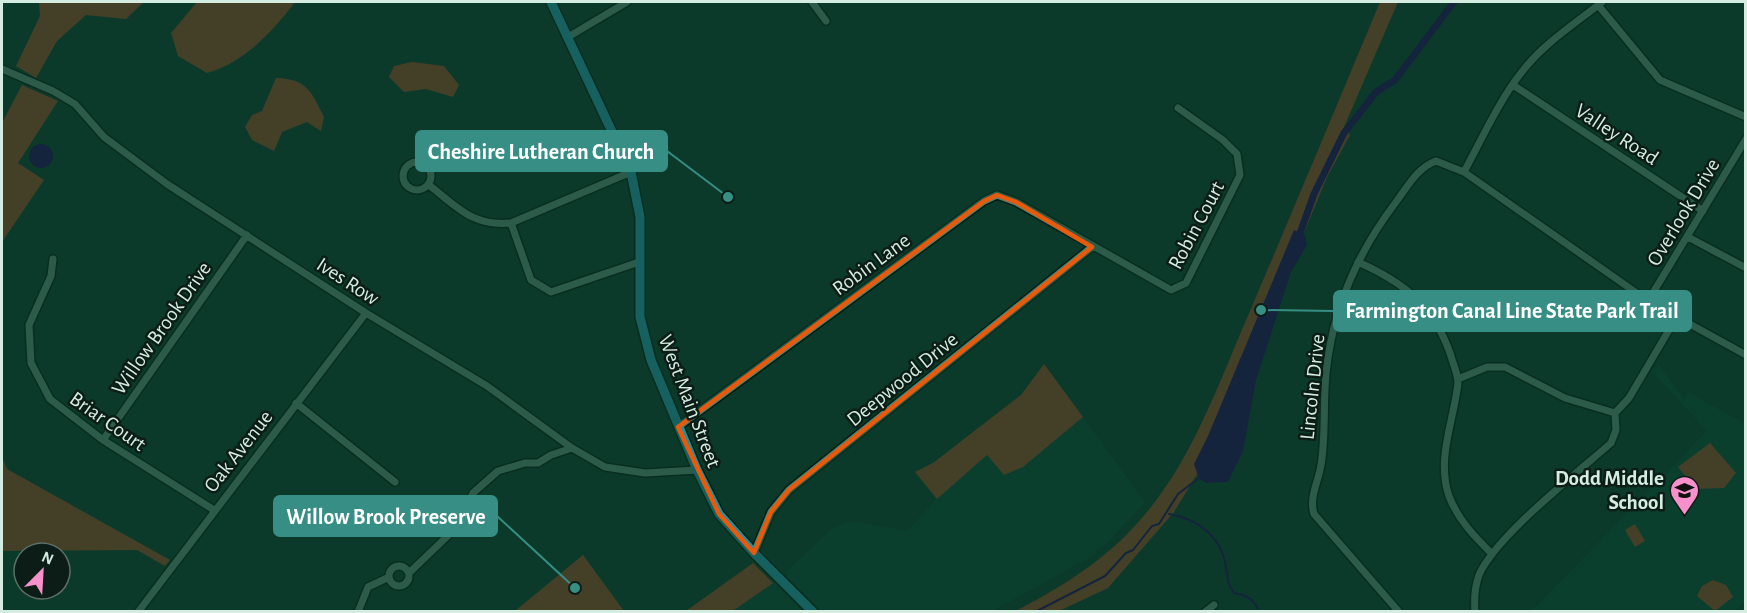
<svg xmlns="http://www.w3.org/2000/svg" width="1747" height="613" viewBox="0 0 1747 613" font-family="'Alegreya Sans',sans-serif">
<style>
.built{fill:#0a4532}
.green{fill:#874525}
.water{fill:#1f0a54}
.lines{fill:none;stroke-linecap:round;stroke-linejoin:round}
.stream{stroke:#1f0a54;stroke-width:2}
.canal{stroke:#1f0a54;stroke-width:7}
.minor-casing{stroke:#001f14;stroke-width:10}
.major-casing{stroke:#001f14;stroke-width:12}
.minor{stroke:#568370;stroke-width:7}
.major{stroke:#2291a2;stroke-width:9}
.marked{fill:none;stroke:#e8590c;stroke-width:4.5;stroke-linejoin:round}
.labels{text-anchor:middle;stroke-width:5;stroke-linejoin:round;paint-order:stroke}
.street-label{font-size:21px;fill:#d5ece1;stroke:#0b1d16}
.poi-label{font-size:21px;font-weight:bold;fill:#d5ece1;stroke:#0b1d16;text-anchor:end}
.leader{fill:none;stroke:#378e85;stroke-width:2}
.callout-dot{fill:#378e85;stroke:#0b1d16;stroke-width:2}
.callout{fill:#378e85;stroke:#378e85;stroke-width:2}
.callout-label{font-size:22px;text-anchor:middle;font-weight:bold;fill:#fff}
</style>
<rect width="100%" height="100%" fill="#0c3a2a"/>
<path class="built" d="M1044,364l101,138 -37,40 -19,16 -97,53h-170l-37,-38 48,-45 18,-7 56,10 30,-32 -22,-27 18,-9 88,-68z
M1658,365l27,33 3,-6 57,32v177l-10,10 -204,1 176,-181 -54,-59z
M774,582l28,29 -69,1z"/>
<path class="green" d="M39,2h105l-18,17 -40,-4 -29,26 -21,37 -20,-12 24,-50z
M197,2h98c-23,30 -50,60 -88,71l-29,-17 -7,-23z
M1380,2h18l-54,125 6,8 -23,42 -76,185 -47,101 -30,49 -66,76 -49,23 -45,1c48,-25 92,-52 127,-93 52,-59 78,-137 109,-208 44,-103 87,-206 130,-309z
M412,62l32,4 15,19 -6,12 -27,-8 -22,3 -15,-15 5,-11z
M276,78c31,1 35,13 48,39l-3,14 -14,-9 -25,10 -8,19 -22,-11 -7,-13 7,-12 10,-4z
M22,85l36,16 -40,62 26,17 -42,62v-119z
M1044,364l39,53 -60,50 -19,8 -17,-20 -50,44 -22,-27 18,-9 88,-68z
M1710,443l26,30 -12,15 -28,1 -18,-22z
M2,457l5,12 163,91 -5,6 -28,-16 -135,1z
M1635,524l10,17 -10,6 -10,-17z
M583,555l41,56h-109z
M753,563l20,20 -40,28h-47z
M1713,580l13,5 7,12 -18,14 -18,-15 5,-10z"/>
<path class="water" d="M29 156a12 12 0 1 1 24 0a12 12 0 1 1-24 0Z
M1294,230l11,5 2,10 -16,27 -35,108 -13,71 -15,31 -22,1 -7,-5 -5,-14 14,-28z"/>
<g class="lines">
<path class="stream" d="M1169,514c29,5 52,22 57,53 2,11 1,17 8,26 12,2 21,6 25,19
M1035,612l70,-36 21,-23 7,-3 19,-24 7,-2 19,-30 21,-16"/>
<path class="canal" d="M1298,239l16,-45 30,-61 32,-41 19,-12 59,-78"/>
<defs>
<path id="minor" d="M812,2l14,19
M1598,5l62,75 86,37
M568,37l59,-35
M2,69l51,22 22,13 29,33 63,47 199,129 121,73 85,62 33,19 40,6 52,-3
M1513,85l190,126
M403 176a14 14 0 1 1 28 0a14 14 0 1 1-28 0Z
M1464,172c19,-35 36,-74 61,-104 21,-26 51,-45 77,-66
M429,185c28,22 44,42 82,38l120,-51
M511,223l20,57 20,12 88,-30
M1688,237l58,31
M53,259l-2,17 -22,49 2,38 19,36 53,41 111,70
M1358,262c47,21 76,44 93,94 2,8 7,18 7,27 -4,37 -22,76 -9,113 9,24 26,41 43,58
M1648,301l98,-162
M1458,379l29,-12h18l60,31 50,15
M296,403l99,79
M1615,413l14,-15 47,-80
M678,427l306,-226 13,-6 19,7 155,88 15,-7 54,-108 -3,-21 -14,-14 -45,-32
M103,440l144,-205
M754,553l17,-41 18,-22 303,-243
M389 576a10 10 0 1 1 20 0a10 10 0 1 1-20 0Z
M409,573l50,-48 14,-32 25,-22 27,-8h13l13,-8 21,-7
M138,612l228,-299
M358,612l10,-25 21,-10
M1205,612l9,-7
M1399,612l-85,-98c-5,-17 4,-31 7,-49 5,-30 2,-61 5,-91 6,-63 32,-122 70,-172 12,-16 21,-34 40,-41l28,11 184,129 98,54
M1475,612c-1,-12 0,-26 4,-37 17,-39 98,-102 132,-132l5,-13 -1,-17"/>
<path id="major" d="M551,2l80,170 9,45v100l11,43 46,110 22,44 35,39 59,59"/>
</defs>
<use href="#minor" class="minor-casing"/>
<use href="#major" class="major-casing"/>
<use href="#minor" class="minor"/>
<use href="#major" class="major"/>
</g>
<path d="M0 0H1747V613H0ZM997,195l19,7 76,45 -303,243 -18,22 -17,41 -35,-39 -41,-87 306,-226z" fill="#0c3a2a" fill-opacity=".55" fill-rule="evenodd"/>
<path class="marked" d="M997,195l19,7 76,45 -303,243 -18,22 -17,41 -35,-39 -41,-87 306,-226z"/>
<defs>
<symbol id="school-pin" viewBox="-11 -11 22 30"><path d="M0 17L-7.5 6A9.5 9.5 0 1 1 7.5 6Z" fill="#f890cb" stroke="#0b1d16"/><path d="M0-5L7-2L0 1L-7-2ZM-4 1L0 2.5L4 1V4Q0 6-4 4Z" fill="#111"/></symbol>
</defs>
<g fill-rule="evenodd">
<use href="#school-pin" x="1668" y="474" width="33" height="45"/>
</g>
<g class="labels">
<g class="street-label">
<text transform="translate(1617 134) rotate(33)" y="7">Valley Road</text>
<text transform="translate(1683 212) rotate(-59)" y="7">Overlook Drive</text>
<text transform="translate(1196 225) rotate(-62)" y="7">Robin Court</text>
<text transform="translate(871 264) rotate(-36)" y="7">Robin Lane</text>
<text transform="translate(348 281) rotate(33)" y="7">Ives Row</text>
<text transform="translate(161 328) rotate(-55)" y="7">Willow Brook Drive</text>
<text transform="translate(902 379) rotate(-39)" y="7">Deepwood Drive</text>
<text transform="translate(1312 387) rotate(-84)" y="7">Lincoln Drive</text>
<text transform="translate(690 401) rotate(69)" y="7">West Main Street</text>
<text transform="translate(108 421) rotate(35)" y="7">Briar Court</text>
<text transform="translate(238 451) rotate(-52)" y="7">Oak Avenue</text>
</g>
<g class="poi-label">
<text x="1664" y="485">Dodd Middle<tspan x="1664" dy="24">School</tspan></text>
</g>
</g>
<path class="leader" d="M728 197L667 151M1261 310L1334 311M575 588L497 516"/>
<g class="callout-dot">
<circle cx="728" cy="197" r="6"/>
<circle cx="1261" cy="310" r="6"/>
<circle cx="575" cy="588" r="6"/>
</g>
<g class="callout">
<rect x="416" y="131" width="251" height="40" rx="6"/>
<rect x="1334" y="291" width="357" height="40" rx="6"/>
<rect x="274" y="496" width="223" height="40" rx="6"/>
</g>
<g class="callout-label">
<text x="541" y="159">Cheshire Lutheran Church</text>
<text x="1512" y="318">Farmington Canal Line State Park Trail</text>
<text x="386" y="524">Willow Brook Preserve</text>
</g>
<rect width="1747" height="613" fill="none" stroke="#d5ece1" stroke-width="6"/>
<g transform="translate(42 571) rotate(24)"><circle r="28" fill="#0b1d16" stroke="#5c7067" stroke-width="1.5"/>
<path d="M0-4.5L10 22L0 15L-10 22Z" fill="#f890cb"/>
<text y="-9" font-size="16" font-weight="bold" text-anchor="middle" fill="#d5ece1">N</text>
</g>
</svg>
